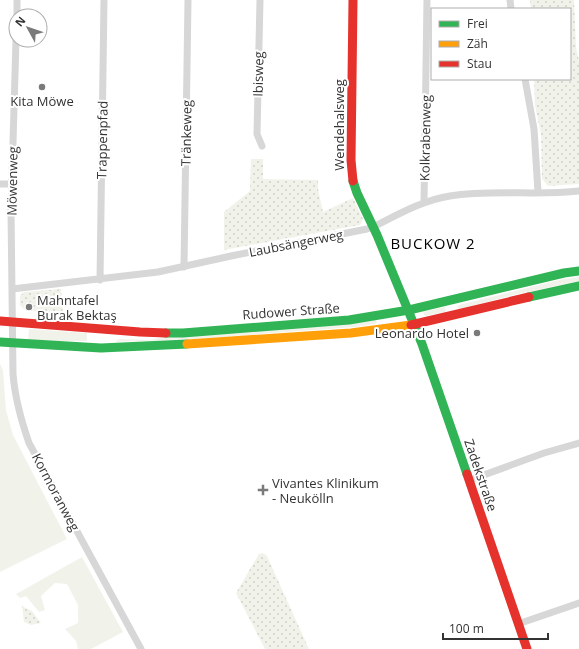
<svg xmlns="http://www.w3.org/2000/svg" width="579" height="649" viewBox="0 0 579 649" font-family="'Open Sans',sans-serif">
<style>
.grass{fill:#f1f3eb}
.park{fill:url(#park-dots)}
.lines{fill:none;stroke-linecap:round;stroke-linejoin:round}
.street{stroke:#d7d7d7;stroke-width:7}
.fast{stroke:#30b455;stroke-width:9}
.slow{stroke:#ff9f0a;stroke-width:9}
.jam{stroke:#e5322d;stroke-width:9}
.poi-dot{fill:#7a7a7a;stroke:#fff;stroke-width:1.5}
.labels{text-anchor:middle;stroke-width:4;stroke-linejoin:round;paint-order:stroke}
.street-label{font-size:13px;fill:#333;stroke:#fff}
.poi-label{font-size:13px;fill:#333;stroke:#fff;text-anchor:start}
.quarter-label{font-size:15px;letter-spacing:1px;fill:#000;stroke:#fff}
</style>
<defs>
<pattern id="park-dots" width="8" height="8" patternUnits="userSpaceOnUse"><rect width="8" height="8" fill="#f1f3eb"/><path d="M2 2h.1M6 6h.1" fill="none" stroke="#cfd1ca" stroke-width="1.8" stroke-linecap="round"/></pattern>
</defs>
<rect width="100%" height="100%" fill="#fff"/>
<path class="grass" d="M579,277v4l-65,14 -55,14 -2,-2 2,-2 100,-25z
M445,307l1,5 -21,4 -2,-4z
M376,320l1,2 -2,2 -20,3 -161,12 -78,3 1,-2 3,-1 30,1 14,-3z
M29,329l58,4v8h-59z
M0,364l3,6 3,40 7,25 54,104 -67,33z
M82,557l41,75 -32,17h-13l-2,-8 -11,-12 13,-6v-18l-11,-21 -12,-1 -14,13 4,14 -6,2 -13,-16 -6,2 -4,-4z"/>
<path class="park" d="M530,0h44l2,47 3,14v123l-31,2 -6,-7 -1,-45 -6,-28 -1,-27h36v-70h-39z
M251,159h12v20l55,1v9l5,23 30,-14 10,21 -3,6 -136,25v-38l26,-21z
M61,289l2,25 -38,-4 -5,-5v-9l4,-4z
M263,553l4,3 42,93h-44l-29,-56 23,-39z
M22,606l10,5 9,12 -10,2 -7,-3z"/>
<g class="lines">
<path class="street" d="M260,0l-3,134 5,12
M510,0l1,9
M17,16v-16
M16,40l-5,171 2,163c2,25 8,46 16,69l112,206
M525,79l9,50 4,63
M0,184h12
M424,203l3,-203
M184,267l4,-267
M100,280l4,-280
M12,289l146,-17 73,-16 136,-27 6,-2c24,-12 50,-27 77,-31 42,-7 86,0 129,-5
M470,480l74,-27 35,-10
M518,624l61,-21"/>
<path class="fast" d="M353,181l4,12 20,42 45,109 45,130
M529,297l50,-11
M166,333h17l166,-13 60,-10 155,-37 15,-2
M0,342l101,6 86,-4"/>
<path class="slow" d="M187,344l164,-11 60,-8"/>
<path class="jam" d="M353,0l-2,160 2,21
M0,321l140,11 26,1
M411,325l118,-28
M467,474l60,175"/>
</g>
<g class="poi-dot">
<circle cx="42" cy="87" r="4"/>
<circle cx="29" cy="307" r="4"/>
<circle cx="477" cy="333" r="4"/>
<path d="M261 484h4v4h4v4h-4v4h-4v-4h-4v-4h4z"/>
</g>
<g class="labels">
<g class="street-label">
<text transform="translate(258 74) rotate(-89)" y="5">Ibisweg</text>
<text transform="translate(339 125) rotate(-90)" y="5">Wendehalsweg</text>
<text transform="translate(186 133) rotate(-89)" y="5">Tränkeweg</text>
<text transform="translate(425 138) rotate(-89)" y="5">Kolkrabenweg</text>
<text transform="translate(102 140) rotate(-89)" y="5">Trappenpfad</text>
<text transform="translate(12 181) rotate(-89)" y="5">Möwenweg</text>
<text transform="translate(296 243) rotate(-11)" y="5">Laubsängerweg</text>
<text transform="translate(291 311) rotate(-4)" y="5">Rudower Straße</text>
<text transform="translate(481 475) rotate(71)" y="5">Zadekstraße</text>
<text transform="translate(56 492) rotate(62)" y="5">Kormoranweg</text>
</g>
<g class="poi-label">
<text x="42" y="106" text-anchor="middle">Kita Möwe</text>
<text x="37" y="305">Mahntafel<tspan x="37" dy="15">Burak Bektaş</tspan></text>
<text x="469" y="338" text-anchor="end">Leonardo Hotel</text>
<text x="272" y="488">Vivantes Klinikum<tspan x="272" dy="15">- Neukölln</tspan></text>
</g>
<g class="quarter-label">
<text x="433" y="249">BUCKOW 2</text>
</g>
</g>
<rect x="431" y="8" width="140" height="72" fill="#ffffff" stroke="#adadad"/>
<rect x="439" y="21" width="20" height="6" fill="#30b455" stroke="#adadad"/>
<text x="467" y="28" font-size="12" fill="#333333">Frei</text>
<rect x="439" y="41" width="20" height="6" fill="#ff9f0a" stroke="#adadad"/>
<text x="467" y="48" font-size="12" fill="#333333">Zäh</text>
<rect x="439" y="61" width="20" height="6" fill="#e5322d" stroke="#adadad"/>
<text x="467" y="68" font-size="12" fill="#333333">Stau</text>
<g transform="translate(28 28) rotate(310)"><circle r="19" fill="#ffffff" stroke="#adadad"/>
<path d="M0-3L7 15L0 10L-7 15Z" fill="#7a7a7a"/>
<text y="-6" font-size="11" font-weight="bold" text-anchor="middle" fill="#333333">N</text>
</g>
<path d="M443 633v6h105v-6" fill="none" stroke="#333333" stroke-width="2"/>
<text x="449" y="633" font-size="12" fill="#333333" stroke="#ffffff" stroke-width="3" paint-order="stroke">100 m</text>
</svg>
